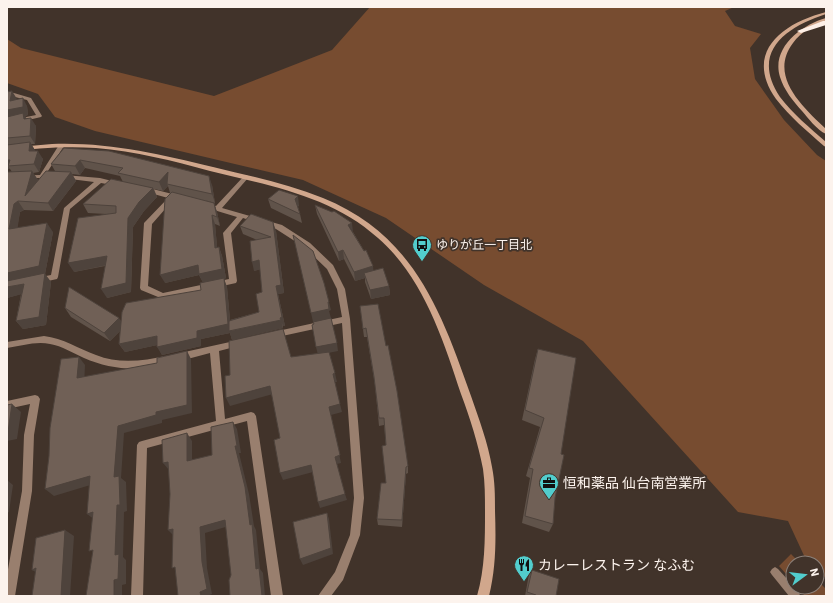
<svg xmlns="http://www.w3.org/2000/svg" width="833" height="603" viewBox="0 0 833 603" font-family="'IBM Plex Sans','Noto Sans JP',sans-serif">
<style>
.green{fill:#774c30}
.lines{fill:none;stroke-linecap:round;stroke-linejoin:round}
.lane{fill:#997f6e;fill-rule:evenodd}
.street{fill:#997f6e;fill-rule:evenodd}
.secondary{fill:#d1a78c;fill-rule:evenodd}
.highway{fill:#fdefe7;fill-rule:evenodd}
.wall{fill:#60534a}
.shaded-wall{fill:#4e433c}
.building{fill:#706056;stroke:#4e433c}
.labels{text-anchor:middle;stroke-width:3.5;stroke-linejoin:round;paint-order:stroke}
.poi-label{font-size:12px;fill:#fcf3ed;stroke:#41332a;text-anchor:start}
.near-poi-label{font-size:14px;fill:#fcf3ed;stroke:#41332a;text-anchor:start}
</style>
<rect width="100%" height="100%" fill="#41332a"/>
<path class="green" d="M370,7h364l-9,4 10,15 26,8 -11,14 5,31 29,41 33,35 9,6v417l-9,-8v-7l-10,-1 -19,-41 -50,-9 -155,-171 -99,-56 -98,-67 -83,-38 -208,-49 -40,-14 -17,-23 -31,-11v-44l14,9 193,48 118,-46z
M791,554l9,9h-7v19l-14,-16z
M817,580l9,9v7h-21l-8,-9h20z"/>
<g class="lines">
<path class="lane" d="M775,567l3,2 21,23 1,4h-11l-17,-21 -2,-3 2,-3z"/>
<path class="street" d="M7,91l24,7 11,18 -1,1 -34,8v-4l29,-6 -9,-15 -20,-5z
M61,144l3,2 -18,28 8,1v2l-47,3v-4l33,-1 19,-30z
M64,175l36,3 20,5 1,1 -3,2 -17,-3 -31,26 -12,68 -1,2 -18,4 -3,-1 -1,-2 1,-2 15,-3 13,-67 30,-26 -32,-4v-2z
M246,175l2,1v2l-26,30 60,17 28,18 23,22 12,24 5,30 14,179 -4,37 -17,45 -12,16h-13l17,-24 15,-37 4,-37 -12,-175 -69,15 -3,-1 -1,-2 1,-2 3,-1 69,-15 -5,-28 -10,-20 -23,-22 -28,-18 -33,-11 -12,15 6,48 -1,2 -73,16 -22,-9 -1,-2 4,-65 24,-25 -25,-7v-4h2l35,9 1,2 -3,2 -4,-1 -22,25 -4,62 15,7 66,-14 -6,-46 14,-16 -33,-10 -1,-2 3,-2 10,3 28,-30z
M44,336c19,2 35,13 52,19 22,9 47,6 70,1l3,1 1,3 -1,3c-27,9 -58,7 -85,-5 -11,-5 -22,-12 -34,-14 -14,-3 -29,2 -43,4v-6z
M239,340l3,1 1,2 -1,2 -23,6 6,68 26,-7 3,1 2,3 27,180h-12l-24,-175 -100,27 -4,148h-12l6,-151 2,-3 3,-1 74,-20 -6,-68 -30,8 -3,-1 -1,-3 1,-3 3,-1z
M35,395l3,1 2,3 -6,36 -2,56 -17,105h-8v-21l15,-84 2,-56 6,-31 -23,5v-8z"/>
<path class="secondary" d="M826,12v2c-40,13 -76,38 -46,83 13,17 30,31 46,45v5l-2,-1c-17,-15 -34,-29 -48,-47 -33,-47 7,-76 50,-87z
M826,18v3c-13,4 -25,11 -33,22 -25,33 10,64 33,86v5c-9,-4 -18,-16 -24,-23 -9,-10 -18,-21 -22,-34 -9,-29 21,-52 46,-59z
M52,144c57,-2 106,10 161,23 37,9 75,17 110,31 91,37 118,113 148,198 8,23 17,47 21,71 3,15 3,29 3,44 1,29 1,57 -6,85h-12c8,-28 8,-56 8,-85 0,-14 0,-28 -2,-42 -5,-26 -13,-51 -22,-75 -18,-55 -38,-117 -83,-156 -46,-42 -110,-53 -168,-67 -37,-10 -75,-20 -114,-23 -30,-2 -59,0 -89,4v-4z"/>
<path class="highway" d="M823,21h3v4l-25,8 -4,-2z"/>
</g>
<path class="wall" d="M7,92l9,7 11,7 1,9 -3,1 2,3 9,7 -1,18h-4l4,7 8,8 -4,13 -6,1 5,7 -1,2 18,-11 -4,-7 13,-16 148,37 3,18 -11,-3 10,3 3,9 3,14 -5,-2 2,23h2l3,9 4,22 -2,1 3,8 3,33 29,-8 3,-20 -2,-23 -6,2 3,-31 -14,-6 -3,-8 36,5 8,62 -6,1 7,32h-2v2l-51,12 -2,-7 -29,6v7l-39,9 -5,-10 -32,7 -6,-8 1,-13 -10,10 -39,-24 -6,-9 56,13 80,-31 2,-8 -4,-7 -34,8 5,-90 -2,-7 -5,5 -9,-2 3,8 -13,14 -11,16 -2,65 -24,6 -2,-32 -31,6 32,-58 -18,-1 -5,-9 40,-22 -3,-6 -35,-8 -5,7 -8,-1 4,7 -23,30 -29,-1 -4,2 -3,16 36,4 -8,42 6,8 -5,43 -23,4 -7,-8 5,-27 -14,4v-126h5l-2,-3h-3z
M268,199l31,6 -1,2 2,7 2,9 -31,-15z
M315,205l38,27 20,34v5l16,15 1,9 -19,4 -6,-17v-4l-10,3 -11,-22 -5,2 -22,-47z
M360,306l48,160v7l-2,1 -4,53 -24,-2 -1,-6 9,-36v-38l-2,-20 -5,1 -4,-41 -8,-48h-3z
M538,349l23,105 -6,44 -2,26 -4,8 -27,-9 8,-45 -4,-2 14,-49 -18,-7 13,-61z
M532,570l24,26h-31l4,-22z"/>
<path class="shaded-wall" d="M12,91l5,8 -2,10 -5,-8z
M23,98l4,8 1,9 -3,1 3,6 -21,-3v-9z
M31,118l5,8 -1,18 -5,-8z
M30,142l5,8 -1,9 -5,-8z
M38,151l5,8 -4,13 -5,-8z
M7,160h3l-2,6 2,3h-3z
M80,160l5,8 -5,7 -5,-9z
M32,171l6,9 -6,22 -7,-6z
M71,172l5,9 -23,30 -5,-8z
M168,172l-1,12 1,2 -5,5 -4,-9z
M209,176l3,9 3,18 -3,-9z
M153,188l4,9 -13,14 -11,16 -2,65 -24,6 -6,-9 27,-71 11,-16z
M298,196l1,9 -2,3 -2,-9z
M18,201l6,9 -4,2 -4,26 -7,-9 5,-25z
M214,203l3,9 3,14 -3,-9z
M212,215l3,9 3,32 -3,-8z
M273,222l3,9 8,62 -6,1 7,32h-2l-3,-8 -4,-32z
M47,223l6,9 -8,42 6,8 -5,43 -23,4 -7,-8 29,-46 -38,9v-11z
M352,223l1,9 -5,-7z
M219,247l3,9 4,22 -2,1 3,8 4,44 50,-11 2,8 -51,12 -2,-7 -29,6v7l-39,9 -5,-8 40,-16 6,-48 -4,-8 -34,8 -5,-8z
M343,250l1,9 -5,2 -1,-9z
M107,256l5,8 -38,8 -6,-9z
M259,260l3,9 -8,2 -2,-9z
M373,266l1,9 -10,-2 1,5 -10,3 -1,-9z
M24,284l6,8 -23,6v-11z
M389,286l1,9 -19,4 -1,-9z
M328,302h1l2,8 -2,1 2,7 -18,4 -2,-9z
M119,318l6,8 -15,15 -6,-8z
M157,336l5,8 -37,8 -6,-8z
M337,343l1,8 -20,4 -2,-8z
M187,351l4,8 1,54 -30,7v3l-38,10 -3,45 5,4 1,29 -3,1 -1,45 3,3v24l-4,1v11h-8l1,-41 -1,-78 4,-51 38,-14z
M79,357l6,8 -1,21 -7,-8z
M335,373l2,9h-2l-2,-8z
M270,386l3,8 -43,12 -4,-8z
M12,404l9,8 -4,27 -10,2v-9z
M340,404l2,8 -11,3 10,48 -4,1 -2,-7 -6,-50z
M233,422l4,7 4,24h-2l10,41 5,32 2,4 4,39 3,4 2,23h-3l-6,-27 -6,-44 -15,-79z
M187,433l5,8v27l-5,-7z
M168,462l6,7 -5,1 -6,-7z
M311,465l2,7 -30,8 -3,-7z
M406,467v7l-4,53v-7z
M90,476l7,7 -43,13 -9,-7z
M7,480l6,5 -4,27 -2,1z
M345,494l2,6 -27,8 -2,-6z
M93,512l2,8 -8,-6z
M327,513l2,6 4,35 -30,11 -3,-6z
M225,520l4,6 -24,7 2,35 5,26 -5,2h-6l1,-34 -2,-35z
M173,529l1,7 -6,-6z
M65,530l9,6 -4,60h-9z
M36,568l5,7 -9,-5z"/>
<path class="building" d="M12,91l-2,10 13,-3v9l-16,3v-18z
M23,113l1,6 7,-1 -1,18 -23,2v-21z
M30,142l-1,9h9l-4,13 -26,2 2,-6h-3v-15z
M64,148l45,3 100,25 3,18 -45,-10 1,-12 -9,10 -41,-9 5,-5 -43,-8 -5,6 -24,-2z
M32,171l-7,25 21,-25 25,1 -23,31 -30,-2 -4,3 -5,25 38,-6 -8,43 -32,7v-101z
M111,179l42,9 -14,14 -11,16 -2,65 -25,6 6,-33 -39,7 10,-45 38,-5v-7l-33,-2z
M279,190l19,6 -3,3 5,15 -32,-15z
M172,192l42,11 3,14 -5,-2 3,33 4,-1 3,22 -23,5 -1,-9 -38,10 5,-76z
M315,205l17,7 2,-1 18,12 -4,2 16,26 2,-1 7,16 -19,6 -11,-22 -5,2z
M251,214l22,8 8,63 -5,1 6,31 -2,1 1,2 -52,11v-10l30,-9 -3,-18 6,-2 -3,-32 -7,2 -2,-21 21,-4 -31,-11z
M293,235l20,16 11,32 5,19h-1l1,7 -18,4z
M383,268l6,18 -19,4 -6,-17z
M45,273l-6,44 -23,4 8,-37 -17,3v-6z
M224,278l4,46 -31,7v7l-40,9v-11l-38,8 3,-32 4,-9 75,-13 -1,-7z
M69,287l50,31 -15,15 -39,-25z
M378,304l8,42 2,-1 9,46 11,75 -2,1 -4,53 -25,-1 4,-36h5l-4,-37 4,-1 -2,-27h-5l-5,-41 -8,-49 -3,1 -3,-23z
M331,318l6,25 -21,4 -4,-22 2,-1 -1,-2z
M283,329l8,28 38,-5 6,21 -2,1 7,30 -11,3 11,48 -5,2 10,37 -27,8 -7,-37 -31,8 -6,-33 6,-2 -10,-52 -44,12 -1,-22 5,-1 -1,-34z
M538,349l38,9 -15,96 3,1 -9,43 -2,26 -28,-8 8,-47 -4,-1 15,-50 -19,-8z
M187,351v54l-31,7v3l-38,11 -4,51 5,-1 1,29h-3l-2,50 4,-1 -1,25 -4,1v16h-28l7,-46 -4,1 4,-39 -6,2 3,-38 -45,13 4,-33 1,-28 11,-69 18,-2 -2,21 80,-15v-5z
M12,404l-4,28h-1v-27z
M233,422l4,24h-2l10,41 5,38 2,-1 4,45 3,-1 3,28h-32l-1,-16 2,-5 -6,-55 -25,7 2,35 5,27 -7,3 1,4h-23l-3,-29 -3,1 1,-39 -5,1 2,-36 -2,-32 -5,1 -1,-23 25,-7v28l25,-6 -1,-28z
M327,513l4,35 -31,11 -7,-37z
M65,530l-4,66h-29l4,-28 -4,2 4,-32z
M532,570l27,9 -3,17h-20v-1l-9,-3z"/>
<defs>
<symbol id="bus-pin" viewBox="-11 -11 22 30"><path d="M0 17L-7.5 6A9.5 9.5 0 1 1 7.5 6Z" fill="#52cdcd" stroke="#41332a"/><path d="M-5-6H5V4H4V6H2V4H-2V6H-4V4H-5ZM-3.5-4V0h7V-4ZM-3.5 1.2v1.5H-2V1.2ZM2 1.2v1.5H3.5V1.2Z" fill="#111"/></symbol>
<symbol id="office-pin" viewBox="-11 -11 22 30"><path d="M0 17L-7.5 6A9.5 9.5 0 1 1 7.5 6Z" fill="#52cdcd" stroke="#41332a"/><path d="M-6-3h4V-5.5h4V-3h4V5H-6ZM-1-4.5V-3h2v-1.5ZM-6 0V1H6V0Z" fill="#111"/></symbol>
<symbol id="restaurant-pin" viewBox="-11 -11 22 30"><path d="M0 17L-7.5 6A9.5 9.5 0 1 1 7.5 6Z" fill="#52cdcd" stroke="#41332a"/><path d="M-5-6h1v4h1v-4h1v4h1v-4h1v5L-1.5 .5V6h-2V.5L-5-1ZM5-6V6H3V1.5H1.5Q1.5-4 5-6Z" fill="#111"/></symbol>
</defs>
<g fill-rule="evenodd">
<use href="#bus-pin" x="411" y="234" width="22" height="30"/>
<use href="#office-pin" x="538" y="472" width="22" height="30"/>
<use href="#restaurant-pin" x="513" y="554" width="22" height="30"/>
</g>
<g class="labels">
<g class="poi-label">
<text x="436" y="249">ゆりが丘一丁目北</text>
</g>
<g class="near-poi-label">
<text x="563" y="488">恒和薬品 仙台南営業所</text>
<text x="538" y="570">カレーレストラン なふむ</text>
</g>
</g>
<rect width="833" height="603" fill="none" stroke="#fcf3ed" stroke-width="16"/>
<g transform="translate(805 575) rotate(75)"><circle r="19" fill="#41332a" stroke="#8c8078"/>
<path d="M0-3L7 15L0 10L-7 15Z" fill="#52cdcd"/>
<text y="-6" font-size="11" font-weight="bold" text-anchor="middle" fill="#fcf3ed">N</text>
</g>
</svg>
